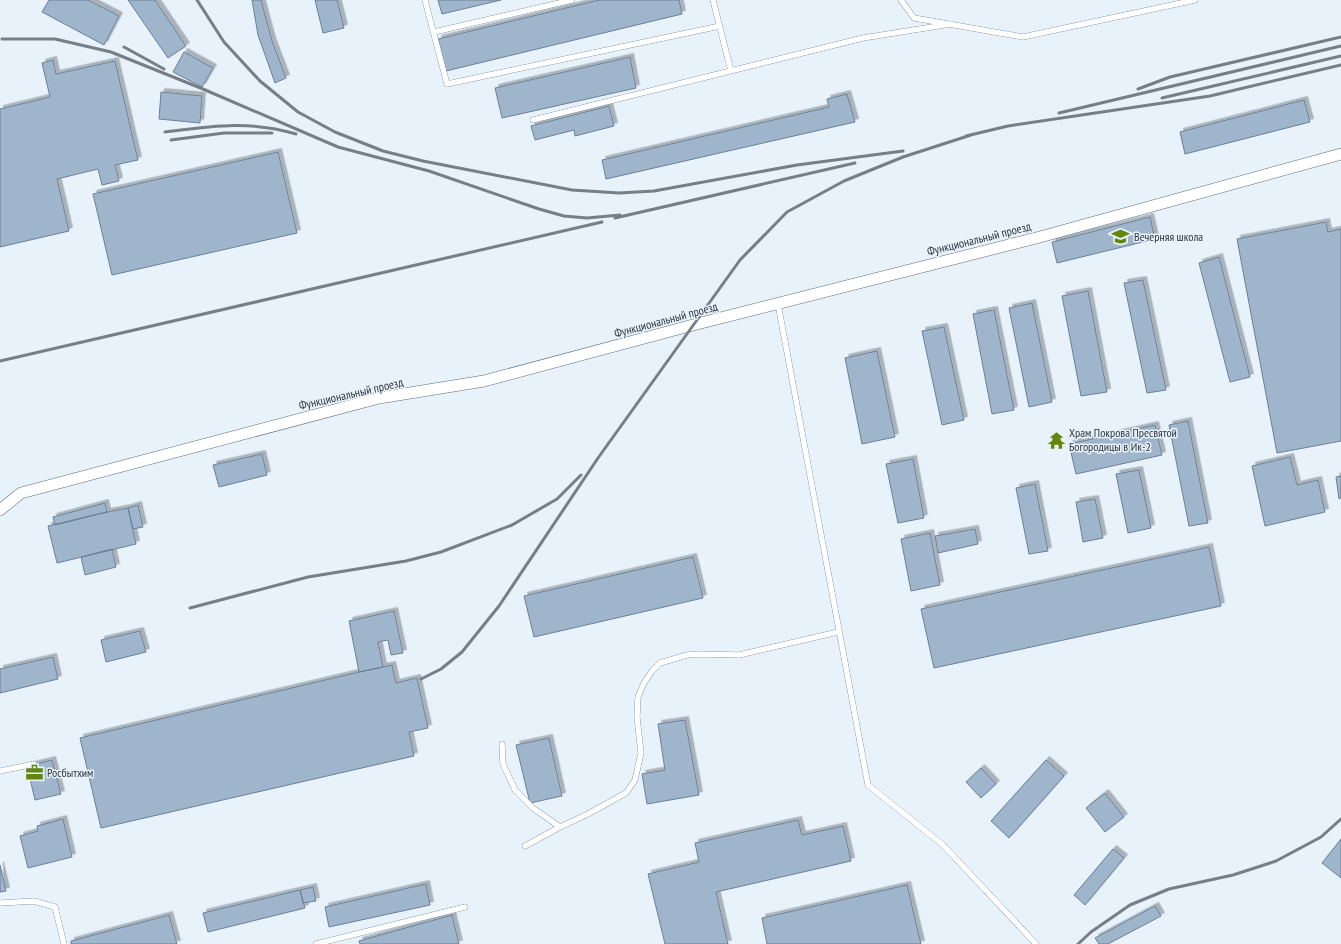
<svg xmlns="http://www.w3.org/2000/svg" width="1341" height="944" viewBox="0 0 1341 944" font-family="'PT Sans Narrow',sans-serif">
<style>
.building{fill:#9eb5cb;stroke:#6b8095;filter:url(#shadow)}
.lines{fill:none;stroke-linecap:round;stroke-linejoin:round}
.lane-casing{stroke:#596e82;stroke-width:6}
.street-casing{stroke:#596e82;stroke-width:12}
.lane{stroke:#fff;stroke-width:5.5}
.street{stroke:#fff;stroke-width:11}
.rail{stroke:#767f88;stroke-width:3}
.labels{text-anchor:middle;stroke-width:3;stroke-linejoin:round;paint-order:stroke}
.poi-label{font-size:12px;fill:#2d363f;stroke:#e8f2fb;text-anchor:start}
.street-label{font-size:12px;fill:#2d363f;stroke:#e8f2fb}
</style>
<defs>
<filter id="shadow"><feDropShadow dx="3.5" dy="-3.5" stdDeviation="0" flood-color="#0004"/></filter>
</defs>
<rect width="100%" height="100%" fill="#e8f2fb"/>
<path class="building" d="M49,0h39l31,16 -15,29 -62,-33z
M128,0h27l31,46 -18,12z
M252,0h9l11,41 14,37 -11,5 -17,-48z
M315,0h22l7,28 -21,5z
M438,0h63l-59,14z
M599,0h80l3,14 -236,57 -8,-32z
M184,52l29,16 -11,19 -29,-15z
M630,57l6,31 -134,30 -7,-30z
M53,60l3,14 59,-13 23,99 -23,5 4,16 -17,4 -4,-16 -41,10 12,52 -69,16v-138l50,-12 -8,-34z
M161,92l41,4 -2,27 -41,-4z
M847,94l8,28 -249,57 -4,-19 227,-53 -2,-8z
M1304,100l6,22 -125,32 -5,-22z
M609,106l5,20 -39,10 -1,-6 -39,10 -4,-14z
M278,152l19,81 -185,42 -19,-81z
M1150,217l5,22 -98,24 -5,-21z
M1326,222l2,10 13,-3v212l-64,12 -40,-214z
M1219,257l31,120 -20,5 -31,-119z
M1143,280l23,110 -19,3 -23,-110z
M1088,291l19,101 -26,4 -19,-100z
M1032,303l20,99 -23,5 -20,-99z
M994,310l20,100 -22,4 -19,-100z
M944,327l20,93 -22,5 -20,-94z
M877,351l18,86 -33,7 -17,-86z
M1188,421l20,102 -19,3 -20,-101z
M1155,425l7,30 -86,19 -7,-30z
M262,454l5,21 -48,12 -6,-22z
M1290,457l7,28 21,-5 7,32 -60,14 -13,-60z
M913,459l11,59 -26,5 -12,-59z
M1139,470l12,58 -23,5 -12,-59z
M1341,476v22l-2,1 -3,-22z
M1035,484l13,67 -19,3 -13,-66z
M1095,499l8,39 -20,4 -7,-40z
M105,503l2,9 -52,13 -2,-8z
M138,505l5,22 -10,2 -5,-21z
M128,508l8,36 -79,19 -9,-37 59,-14z
M975,529l3,15 -40,9 -3,-17z
M930,533l10,52 -29,6 -10,-52z
M1209,547l12,59 -287,62 -13,-59z
M112,549l4,18 -31,8 -4,-18z
M693,557l10,41 -169,39 -10,-41z
M394,611l9,42 -12,2 -3,-15 -10,2 5,25 -24,5 -10,-51z
M140,631l6,21 -40,10 -5,-22z
M53,657l5,22 -58,14v-24z
M392,665l4,18 21,-5 11,50 -19,4 5,24 -313,72 -21,-90 279,-66z
M685,720l14,75 -52,9 -5,-30 23,-4 -7,-46z
M549,738l13,58 -32,7 -14,-58z
M52,760l9,34 -26,6 -8,-34z
M1046,760l18,16 -55,62 -18,-17z
M981,768l15,16 -15,14 -15,-16z
M1105,793l19,24 -19,15 -19,-24z
M63,819l9,38 -44,11 -8,-32 18,-5 -1,-5z
M798,820l4,15 41,-9 8,35 -135,31 12,52h-63l-17,-70 51,-12 -4,-19z
M1341,839v39l-19,-15z
M1113,849l11,9 -39,47 -11,-10z
M0,865l6,26 -6,1z
M426,884l4,21 -101,22 -4,-20z
M907,885l14,59h-154l-5,-26z
M313,887l3,14 -13,2 -3,-13z
M300,890l5,18 -97,24 -5,-19z
M1155,906l6,10 -53,28h-9l-4,-6z
M169,915l8,29h-106v-3z
M452,915l7,29h-99l-1,-3z"/>
<g class="lines">
<defs>
<path id="lane" d="M425,0l22,84 273,-58
M713,0l18,71
M901,0l13,18 109,19 172,-37
M434,32l138,-32
M533,120l330,-82 88,-14
M778,304l90,481 75,60 93,99
M502,744l1,20 12,26 18,18 27,19
M0,771l34,-7
M525,846l35,-19 28,-13 38,-21 9,-13 6,-27 -4,-36 1,-20 6,-14 8,-12 8,-8 27,-8 13,-1 39,1 99,-23
M0,903l34,-2 21,6 9,37
M316,944l149,-37"/>
<path id="street" d="M0,510l21,-17 358,-95 105,-17 209,-56 347,-88 301,-83"/>
</defs>
<use href="#lane" class="lane-casing"/>
<use href="#street" class="street-casing"/>
<use href="#lane" class="lane"/>
<use href="#street" class="street"/>
<path class="rail" d="M197,0l27,42 36,39 38,31 37,20 48,19 40,10 149,29 47,3 35,-2 143,-26 106,-14
M2,39h53l56,13 92,37 135,58 91,24 110,38 25,7 23,2 33,-3
M124,47l40,22
M1138,89l32,-12 171,-40
M1162,98l179,-42
M1059,113l282,-67
M165,132c47,-6 84,-12 131,2
M966,136l42,-10 202,-30 131,-31
M171,140l53,-7h48
M615,218l240,-55
M0,361l602,-139
M190,608l118,-31 98,-16 35,-9 71,-27 45,-26 24,-24
M421,679l20,-10 21,-17 37,-46 99,-148 142,-198 47,-48 57,-31 59,-24 68,-22
M1078,944l13,-12 39,-27 39,-16 64,-14 43,-14 45,-24 20,-18"/>
</g>
<defs>
<symbol id="school-bare" viewBox="-9 -9 18 18"><path d="M0-5L7-2L0 1L-7-2ZM-4 1L0 2.5L4 1V4Q0 6-4 4Z" fill="#62870c" stroke="#e8f2fb" stroke-width="2.5" paint-order="stroke"/></symbol>
<symbol id="temple-bare" viewBox="-9 -9 18 18"><path d="M0-6L5-2H3V0L6.5 2.5H4V6H1.5V3h-3V6H-4V2.5H-6.5L-3 0V-2H-5Z" fill="#62870c" stroke="#e8f2fb" stroke-width="2.5" paint-order="stroke"/></symbol>
<symbol id="office-bare" viewBox="-9 -9 18 18"><path d="M-6-3h4V-5.5h4V-3h4V5H-6ZM-1-4.5V-3h2v-1.5ZM-6 0V1H6V0Z" fill="#62870c" stroke="#e8f2fb" stroke-width="2.5" paint-order="stroke"/></symbol>
</defs>
<g fill-rule="evenodd">
<use href="#school-bare" x="1108" y="224" width="25" height="25"/>
<use href="#temple-bare" x="1044" y="428" width="25" height="25"/>
<use href="#office-bare" x="22" y="760" width="25" height="25"/>
</g>
<g class="labels">
<g class="poi-label">
<text x="1134" y="241">Вечерняя школа</text>
<text x="1069" y="437">Храм Покрова Пресвятой<tspan x="1069" dy="14">Богородицы в Ик-2</tspan></text>
<text x="47" y="777">Росбытхим</text>
</g>
<g class="street-label">
<text transform="translate(979 239) rotate(-14)" y="4">Функциональный проезд</text>
<text transform="translate(666 320) rotate(-15)" y="4">Функциональный проезд</text>
<text transform="translate(351 394) rotate(-13)" y="4">Функциональный проезд</text>
</g>
</g>
</svg>
